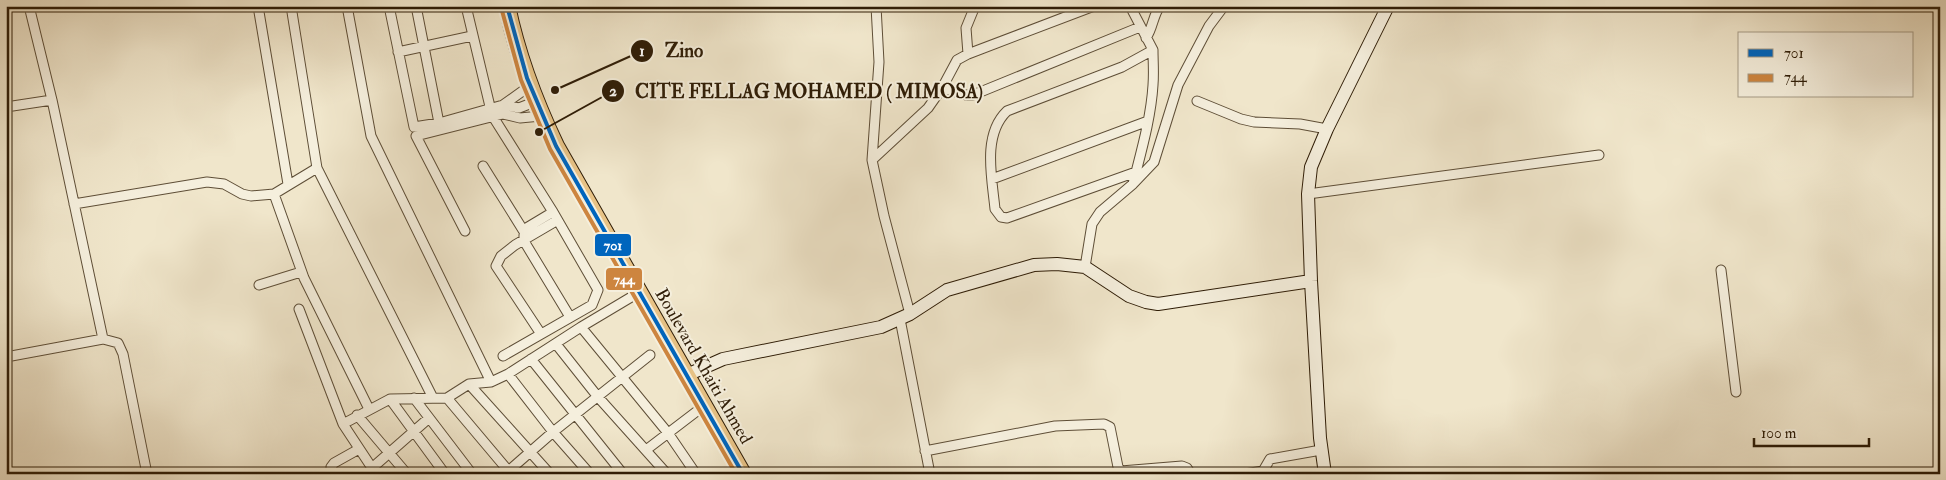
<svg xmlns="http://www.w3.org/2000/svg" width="1946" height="480" viewBox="0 0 1946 480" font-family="'IM FELL Double Pica',serif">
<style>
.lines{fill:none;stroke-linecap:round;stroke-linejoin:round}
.street-casing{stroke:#5e4e37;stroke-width:11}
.secondary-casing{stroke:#2e1c06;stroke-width:14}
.highway-casing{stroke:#2e1c06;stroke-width:18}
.street{stroke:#f5efdd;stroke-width:9}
.secondary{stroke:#f5efdd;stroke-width:12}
.highway{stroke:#e8c386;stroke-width:16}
.bus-1-casing{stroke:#f5efdd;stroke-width:8}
.bus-2-casing{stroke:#f5efdd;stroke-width:8}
.bus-1{stroke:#0065bd;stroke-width:4}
.bus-2{stroke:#cd853f;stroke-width:4}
.labels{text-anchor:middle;stroke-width:4;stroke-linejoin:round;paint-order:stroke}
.street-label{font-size:18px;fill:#2e1c06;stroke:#f5efdd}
.leader{fill:none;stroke:#2e1c06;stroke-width:2}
.callout-dot{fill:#2e1c06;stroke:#f5efdd;stroke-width:2}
.mark-label{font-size:15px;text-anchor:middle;font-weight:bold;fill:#fff}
.callout-label{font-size:19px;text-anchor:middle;font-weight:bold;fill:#2e1c06;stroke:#f5efdd;stroke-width:4;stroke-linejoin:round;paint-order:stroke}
.line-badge{stroke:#f5efdd;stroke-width:2}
.badge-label{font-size:14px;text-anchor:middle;font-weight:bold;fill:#fff}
</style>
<rect width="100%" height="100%" fill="#f0e6cb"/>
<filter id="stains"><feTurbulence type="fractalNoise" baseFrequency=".004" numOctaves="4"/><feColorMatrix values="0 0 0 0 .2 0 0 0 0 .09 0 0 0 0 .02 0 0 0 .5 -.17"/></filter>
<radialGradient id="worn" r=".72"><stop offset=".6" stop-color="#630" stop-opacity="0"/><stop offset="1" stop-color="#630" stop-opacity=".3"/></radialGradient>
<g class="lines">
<defs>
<path id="street" d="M29,6l23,94 51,239 15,4 5,11 24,120
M258,6l30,178
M291,6l26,162 116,230
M347,6l24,130 120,246
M389,6l25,121 25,-4 64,-18 28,-20
M416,6l23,117
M466,6l26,109 61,97 45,78 -6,15 -89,51
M876,6l3,56 -7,98 12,56 26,98
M1130,6l23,44
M1146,38c7,-10 7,-23 14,-32
M398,52l74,-16
M968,54l-2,-26 9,-22
M942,88l24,7h7l167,-68
M1197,101l44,18 13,3 46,2 27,5
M503,105l16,3 18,-7
M6,107l46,-7
M872,160l56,-52 14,-20 15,-28 11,-6 126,-48
M483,166l40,64 30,-18
M992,179l156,-58
M1133,184c8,-32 18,-66 20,-99 1,-12 0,-24 0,-35l-31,17 -115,44c-25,24 -15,67 -12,98l6,8 6,1 129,-46
M274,194l30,84 65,131
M1308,194l291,-39
M74,204l133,-22 17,2 18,10 9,2 23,-2 43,-26
M465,231l-49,-95 87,-22 17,4 21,-2
M524,235v6l46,76
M1085,267l7,-43 8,-12 33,-28 21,-22 24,-77 31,-59 15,-20
M1721,270l15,122
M259,285l42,-13
M299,309l44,115 47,-25 57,-1 22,-14 22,-2 17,-8 73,-47 57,-34
M900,319l30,155
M581,327l87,106 28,41
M541,334l-45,-68 5,-10 14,-11 41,-24
M556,344l42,53 69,77
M6,357l97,-18
M531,359l92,115
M508,374l45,58 37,42
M469,384l81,90
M414,398l58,76
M447,398l64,76
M390,399l55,75
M357,415l50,59
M343,424l33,50
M646,450l59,-45
M925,451l130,-25 49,-2 6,3 8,40 3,4 61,-5 5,2 4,6
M372,468l57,-50
M334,474l-3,-7 3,-4 25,-14
M505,474l48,-42 97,-77
M1245,474l18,-3 7,-12 51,-9"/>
<path id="secondary" d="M687,375l36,-16 158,-32 29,-13 37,-24 87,-25 23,-1 28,3 44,29 17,6 12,2 153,-23
M1325,474l-5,-36 -9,-157 -3,-87 3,-27 16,-38 61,-123"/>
<path id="highway" d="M507,6c10,48 28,96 49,140l187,328"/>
</defs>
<use href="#street" class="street-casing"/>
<use href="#secondary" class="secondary-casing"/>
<use href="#highway" class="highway-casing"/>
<use href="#street" class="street"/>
<use href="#secondary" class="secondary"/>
<use href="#highway" class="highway"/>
<defs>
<path id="bus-1" d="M507,6l20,72 29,68 187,328"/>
<path id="bus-2" d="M501,7l20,73 29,69 186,325"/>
</defs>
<use href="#bus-1" class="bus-1-casing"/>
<use href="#bus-2" class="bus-2-casing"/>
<use href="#bus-1" class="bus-1"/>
<use href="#bus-2" class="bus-2"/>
</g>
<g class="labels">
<g class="street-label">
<text transform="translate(704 366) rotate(60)" y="6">Boulevard Khaiti Ahmed</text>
</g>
</g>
<path class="leader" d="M555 90L642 51M539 132L613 91"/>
<g class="callout-dot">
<circle cx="555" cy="90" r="5"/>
<circle cx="539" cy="132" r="5"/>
<circle cx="642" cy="51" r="12"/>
<circle cx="613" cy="91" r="12"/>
</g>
<g class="mark-label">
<text x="642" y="56">1</text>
<text x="613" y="96">2</text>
</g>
<g class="callout-label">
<text x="684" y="57">Zino</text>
<text x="809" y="98">CITE FELLAG MOHAMED ( MIMOSA)</text>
</g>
<g class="line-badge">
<rect x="594" y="233" width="38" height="24" rx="5" fill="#0065bd"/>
<rect x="605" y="267" width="38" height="24" rx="5" fill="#cd853f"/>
</g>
<g class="badge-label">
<text x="613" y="250">701</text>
<text x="624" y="284">744</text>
</g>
<rect width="1946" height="480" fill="none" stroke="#f0e6cb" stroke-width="25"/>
<rect x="8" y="8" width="1931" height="465" fill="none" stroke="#2e1c06" stroke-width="2.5"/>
<rect x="12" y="12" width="1921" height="455" fill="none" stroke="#2e1c06"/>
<rect x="1738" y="32" width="175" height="65" fill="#f5efdd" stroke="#a59b87"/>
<rect x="1748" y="49" width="25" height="8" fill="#0065bd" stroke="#a59b87"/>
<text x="1784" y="58" font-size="15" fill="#2e1c06">701</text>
<rect x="1748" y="74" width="25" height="8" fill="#cd853f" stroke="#a59b87"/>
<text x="1784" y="82" font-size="15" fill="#2e1c06">744</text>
<path d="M1754 438v8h115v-8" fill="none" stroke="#2e1c06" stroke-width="2.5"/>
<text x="1761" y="438" font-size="15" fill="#2e1c06" stroke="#f5efdd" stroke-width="4" paint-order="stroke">100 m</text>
<rect width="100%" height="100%" filter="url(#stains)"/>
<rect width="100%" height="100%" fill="url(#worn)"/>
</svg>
